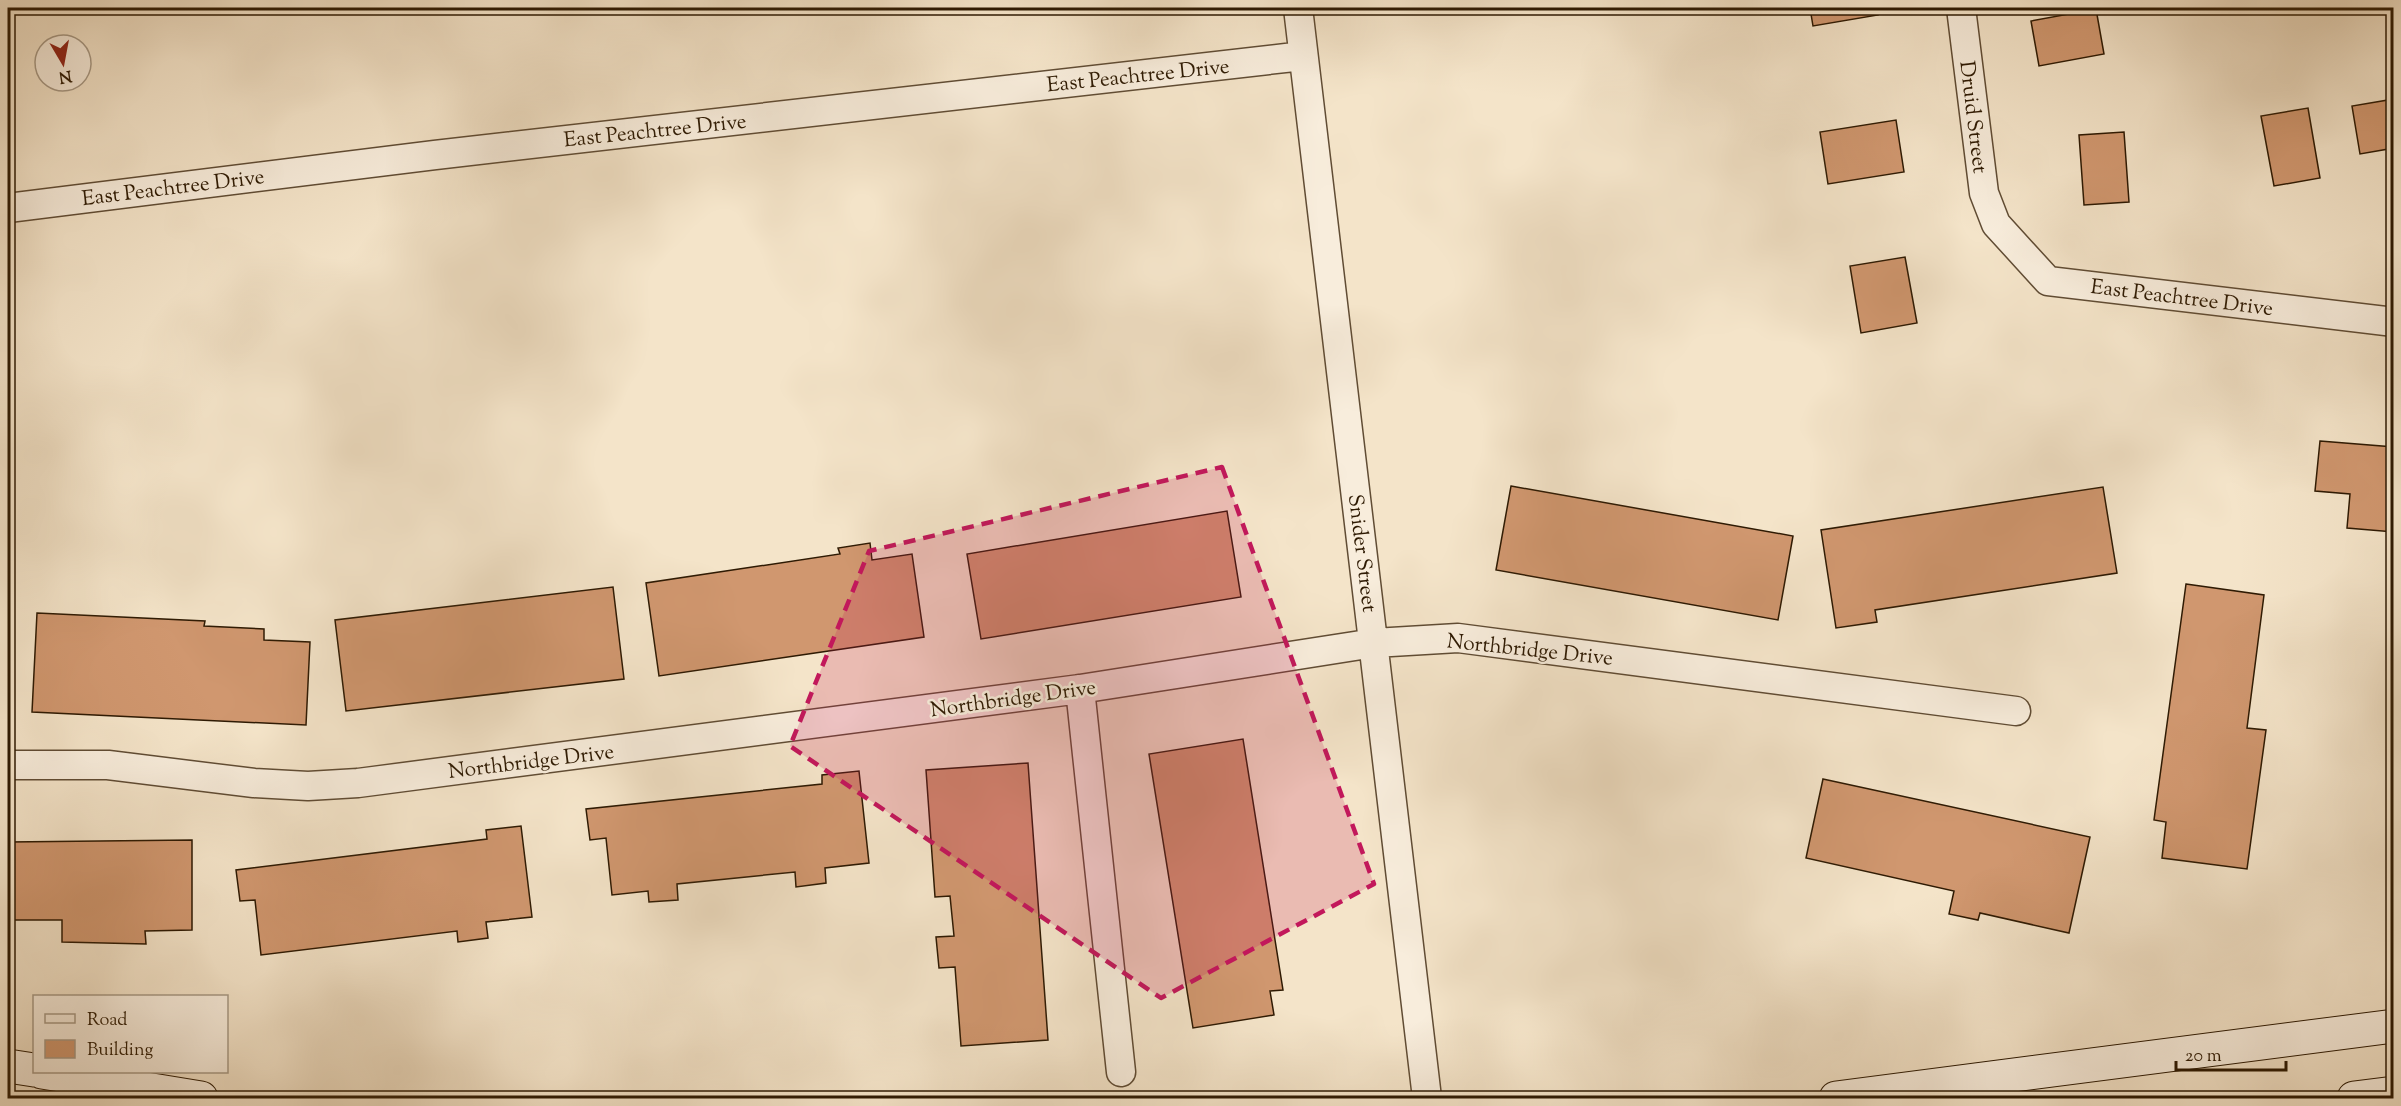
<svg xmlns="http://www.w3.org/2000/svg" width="2401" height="1106" viewBox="0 0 2401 1106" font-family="'Sorts Mill Goudy',serif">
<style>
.building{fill:#d0976f;stroke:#2e1a03;stroke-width:1.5}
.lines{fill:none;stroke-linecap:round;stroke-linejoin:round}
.minor-casing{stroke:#604c34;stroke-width:31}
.secondary-casing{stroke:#2e1a03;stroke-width:35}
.minor{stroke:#f8eddc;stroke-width:28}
.secondary{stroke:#f8eddc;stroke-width:33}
.marked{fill:#c2185b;fill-opacity:0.2;stroke:#c2185b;stroke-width:4.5;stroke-dasharray:12 8;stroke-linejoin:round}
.labels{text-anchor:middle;stroke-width:5;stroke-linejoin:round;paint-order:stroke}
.street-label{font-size:21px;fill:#2e1a03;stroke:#f8eddc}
</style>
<rect width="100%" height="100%" fill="#f4e4c9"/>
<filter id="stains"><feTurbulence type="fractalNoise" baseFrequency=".00333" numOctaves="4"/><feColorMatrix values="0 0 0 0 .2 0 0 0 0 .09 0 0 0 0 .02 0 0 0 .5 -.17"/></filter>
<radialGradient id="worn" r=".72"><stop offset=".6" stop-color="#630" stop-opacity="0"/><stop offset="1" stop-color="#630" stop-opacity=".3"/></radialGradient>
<path class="building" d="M1810,8h67l1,7 -65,11z
M2096,9l8,45 -65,12 -8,-45z
M2394,99v49l-34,6 -8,-48z
M2308,108l12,70 -46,8 -13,-70z
M1896,120l8,52 -76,12 -8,-52z
M2124,132l5,70 -45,3 -5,-70z
M1905,257l12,66 -56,10 -11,-67z
M2320,441l74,6v85l-47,-4 3,-34 -35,-3z
M1511,486l282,50 -15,84 -282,-50z
M2103,487l14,86 -242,37 2,12 -41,6 -15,-98z
M1227,511l14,86 -260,42 -14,-85z
M870,543l2,17 40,-6 12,83 -265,39 -13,-93 194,-29 -2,-6z
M2186,584l78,11 -17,133 19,2 -19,139 -85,-11 4,-36 -12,-2z
M613,587l11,92 -278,32 -11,-91z
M37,613l168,8 -1,5 60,3v11l46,2 -4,83 -274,-13z
M1243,739l40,251 -13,1 4,24 -81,13 -44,-274z
M1028,763l20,277 -87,6 -6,-79 -16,1 -3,-31 18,-1 -4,-40 -15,1 -9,-127z
M859,771l10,92 -44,5 1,15 -30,4 -1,-15 -118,12 1,16 -29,2 -1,-11 -36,4 -6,-57 -16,2 -4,-31 236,-25v-9z
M1823,779l267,58 -21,96 -89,-20 -2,7 -29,-6 5,-23 -148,-33z
M521,826l11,91 -46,5 2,16 -30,4 -1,-11 -196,24 -6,-55 -15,1 -4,-31 251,-31 -1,-9z
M192,840v90l-47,1 1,13 -84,-2v-22h-54v-78z"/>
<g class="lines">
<defs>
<path id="minor" d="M1298,8l129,1090
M1961,8l23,185 12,31 52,57 346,41
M8,208l427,-53 868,-99
M1080,689l41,383
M8,765h100l146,18 54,3 50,-3 722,-94 294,-46 84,-5 558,73"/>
<path id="secondary" d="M8,1066l26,4
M42,1072l159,26
M1836,1098l558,-72
M2354,1098l40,-5"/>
</defs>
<use href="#minor" class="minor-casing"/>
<use href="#secondary" class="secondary-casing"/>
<use href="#minor" class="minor"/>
<use href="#secondary" class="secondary"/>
</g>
<path class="marked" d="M1222,467l152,417 -213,114 -371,-252 79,-195z"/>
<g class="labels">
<g class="street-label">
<text transform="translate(1138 75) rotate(-6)" y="7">East Peachtree Drive</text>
<text transform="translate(1974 117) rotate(83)" y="7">Druid Street</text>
<text transform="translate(655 130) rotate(-6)" y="7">East Peachtree Drive</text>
<text transform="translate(173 187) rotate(-7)" y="7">East Peachtree Drive</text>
<text transform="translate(2182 297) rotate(7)" y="7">East Peachtree Drive</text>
<text transform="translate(1363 553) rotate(83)" y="7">Snider Street</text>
<text transform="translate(1530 649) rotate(6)" y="7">Northbridge Drive</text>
<text transform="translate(1013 698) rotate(-8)" y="7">Northbridge Drive</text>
<text transform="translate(531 761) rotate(-7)" y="7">Northbridge Drive</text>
</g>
</g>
<rect width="2401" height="1106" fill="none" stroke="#f4e4c9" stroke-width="30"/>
<rect x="9" y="9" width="2383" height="1088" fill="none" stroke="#2e1a03" stroke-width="3"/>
<rect x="15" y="15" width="2371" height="1076" fill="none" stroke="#2e1a03" stroke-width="1.5"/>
<rect x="33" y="995" width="195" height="78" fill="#f8eddc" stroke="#a79985" stroke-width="1.5"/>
<rect x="45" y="1014" width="30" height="9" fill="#f8eddc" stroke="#a79985" stroke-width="1.5"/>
<text x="87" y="1025" font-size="18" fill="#2e1a03">Road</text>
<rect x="45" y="1040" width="30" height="18" fill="#d0976f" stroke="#a79985" stroke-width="1.5"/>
<text x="87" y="1055" font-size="18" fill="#2e1a03">Building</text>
<g transform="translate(63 63) rotate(170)"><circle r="28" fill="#f8eddc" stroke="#a79985" stroke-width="1.5"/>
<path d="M0-4.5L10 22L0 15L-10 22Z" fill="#8f2418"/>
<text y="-9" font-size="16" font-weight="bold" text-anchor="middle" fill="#2e1a03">N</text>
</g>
<path d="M2176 1061v9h110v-9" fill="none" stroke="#2e1a03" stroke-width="3"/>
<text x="2185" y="1061" font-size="18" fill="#2e1a03" stroke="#f8eddc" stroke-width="4.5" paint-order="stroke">20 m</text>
<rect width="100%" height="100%" filter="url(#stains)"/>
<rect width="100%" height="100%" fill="url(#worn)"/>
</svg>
